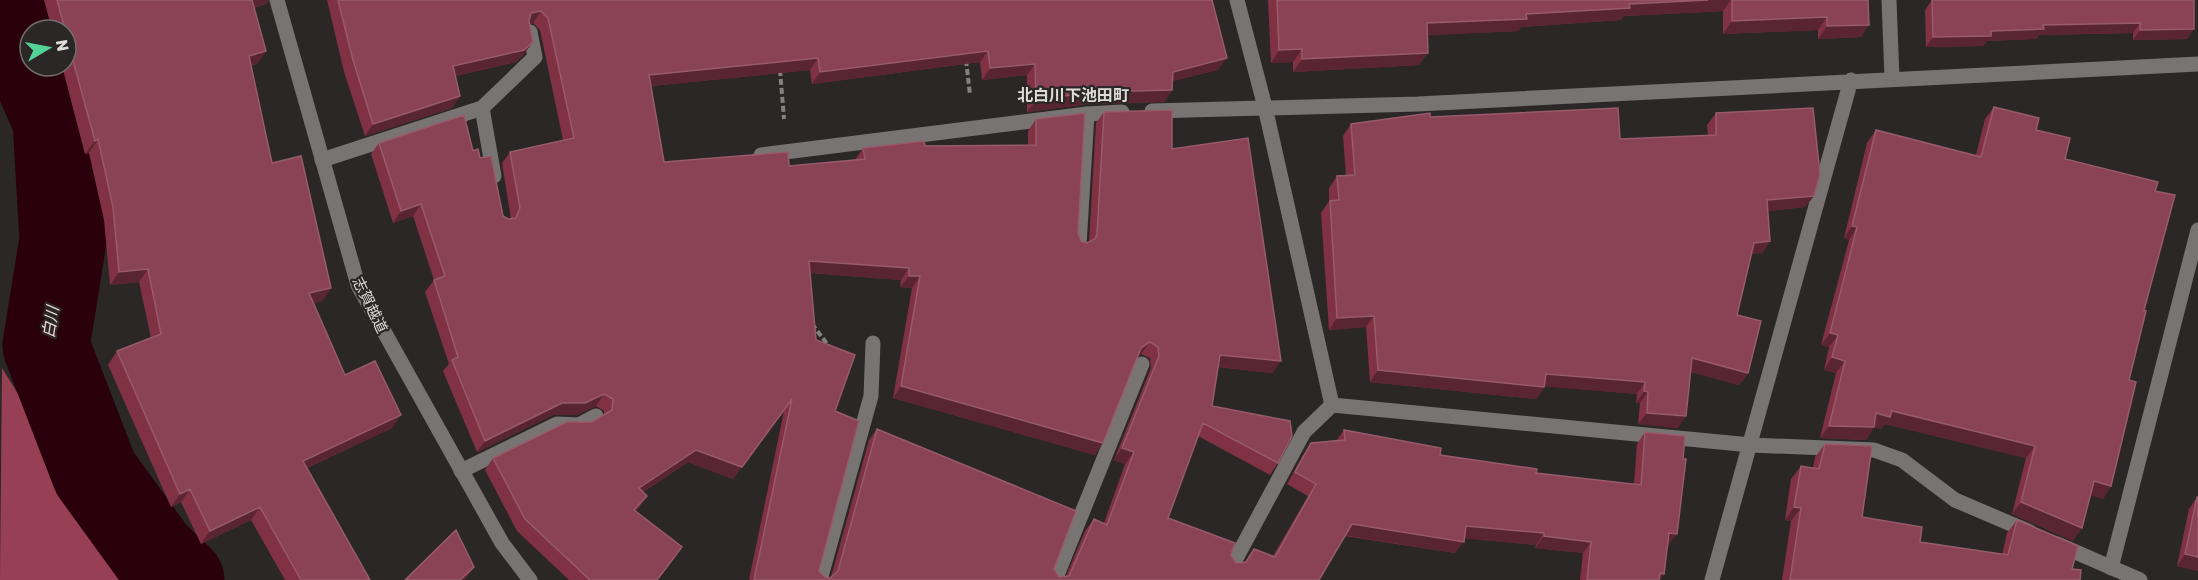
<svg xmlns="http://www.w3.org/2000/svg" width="2198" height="580" viewBox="0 0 2198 580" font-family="Rubik,'Noto Sans JP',sans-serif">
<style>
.forest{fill:#984053}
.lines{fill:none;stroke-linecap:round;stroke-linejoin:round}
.river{stroke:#29000b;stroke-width:87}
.path{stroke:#858181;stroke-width:4;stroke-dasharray:6 3;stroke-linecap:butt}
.service{stroke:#797474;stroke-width:15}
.minor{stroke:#797474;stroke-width:15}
.wall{fill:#803144;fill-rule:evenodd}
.shaded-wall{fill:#5a2532}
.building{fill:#8a4355;stroke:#975b6a;stroke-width:1.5;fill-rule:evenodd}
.labels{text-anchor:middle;stroke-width:4.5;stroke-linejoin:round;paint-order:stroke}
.street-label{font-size:15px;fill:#dedbdb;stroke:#2b2727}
.neighbourhood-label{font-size:16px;font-weight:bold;fill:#dedbdb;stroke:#2b2727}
.water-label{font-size:16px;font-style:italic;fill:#f2d8db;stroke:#2b2727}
</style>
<rect width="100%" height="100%" fill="#2b2727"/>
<path class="forest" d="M2,368l131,212h-133z"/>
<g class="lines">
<path class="river" d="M3,0l27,61
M32,66l24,54 7,120 -17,106 49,127 58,80 28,27"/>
<path class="path" d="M966,60l4,35
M780,70l4,49
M812,324l19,25"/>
<path class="service" d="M482,108l12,68
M761,155l326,-41 -8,131
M322,160l160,-52 53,-51 -5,-25
M461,471l96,-47 22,1 17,-9
M1232,566l72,-134 28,-27
M820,580l51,-184 2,-53
M1055,580l87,-216"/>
<path class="minor" d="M277,0l81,285 144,258 28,37
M1237,0l28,107 67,298 419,40 123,5 28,10 53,40 75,32
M1889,0l3,78
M1152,111l266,-7 780,-40
M1087,114l35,-2
M2057,544l83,36
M2111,568l87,-338
M1712,580l139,-500"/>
</g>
<path class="wall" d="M44,0h225l-3,4 -12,4 12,43 -9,13 -6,2 21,97 59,125 -9,13 -9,2 32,72 47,53 -85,40 63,112h-85l-34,-60 -50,24 -20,-42 -10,5 -63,-142 9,-14 34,-13 -12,-56 -29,3 -6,-65 -15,-67 -4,1 -23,-88h4v-36h-14z
M327,0h885l6,70 -46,11v9l-8,12 -77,2 -60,8v-37l-45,5 -2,-18 -168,22 -2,-14 -159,16 13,76 125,4 66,-6 8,-12 165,-3v-14l8,-12 42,114 3,8 6,2 2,-1 7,-119 8,-11 68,37 101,224 -55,-6 -6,39 66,57 -8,12 -72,-39 -30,82 63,37 5,8 9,-1 9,-13 19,7 35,-60 -21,-12 16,-29 8,-12 26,-3 7,-10 96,25 96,18 98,11 3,-40 8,-12 23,114 -1,-1 -7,35h-80l3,-27 -48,-5 1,-3 -72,-7 -9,15 -110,-17 -26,44h-570l35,-169 -51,68 -45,-17 -45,30 -4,16 -3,3 38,48 -17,21h-88l-52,-49 -32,-61 8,-12 99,-36 12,-7v-4l-8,-5 -19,9h-24l-76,37 -34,-81 6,-7 -24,-72 9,-12 -21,-64 -20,7 -22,-69 8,-11 94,8 30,65 5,3h3l-9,-56 8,-11 53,-12 -23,-110 -7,-7 -4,1 -5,30 -8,8 -61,14 5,20 -8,12 -87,28 -21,-64zM810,273l91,7 -1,7 12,1 -19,110 202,57 43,-98 3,-3 9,4 1,10 -37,92 11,4 -21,59 -10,-4 -9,12 -19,45 -7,1 -5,-8 -177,-140 -8,11 -38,137h-6l-6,-6 16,-160 -19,-71z
M1268,0h600l-7,37 -43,2v-9l-95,4v-23l-99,5 -3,4 -100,7 -3,4 -91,4 -8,30 -126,7v-10l-22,1z
M1932,0h262l-7,39 -54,1v-7l-94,2 -3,4 -49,2 -4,5 -57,1 -1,-37z
M1994,107l42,23 29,29 90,32 -11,119 -15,70 -18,106 -8,13 -12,-4 -18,46 -61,-27 14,-56 -141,-34 -4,5 -7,-2 -8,13 -46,-2 16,-65 -12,-3 5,-23 -8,-2 28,-105 -5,-2 23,-95 9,-13 100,25 9,-36z
M1716,113l98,83 -9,11 -37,4 2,30 -8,12 -11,1 -14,61 11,58 -9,12 -48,-13 -13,56 -40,-4 2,-21h-4l1,-9 -92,-8 -9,13 -166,-17 -4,-55 -37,3 -8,-117 8,-12v-13l8,-12 9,-1 -3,-39 8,-12 79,-7 190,22 88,-3 -1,-11z
M1825,444l37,73 58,25 82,13 5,-22 10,-13 55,49 8,11h-298l9,-59 -6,-1 6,-41 10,-13 12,2 2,-11z
M2197,497l1,74 -21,-5 12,-57z"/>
<path class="shaded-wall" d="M250,0h19l-3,4 -24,7z
M1708,0h23l-8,11 -99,5 -3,4 -100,7 -3,4 -100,5 9,-13 202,-19z
M541,11l-8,12 -10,2 8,-12z
M1827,17l-9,13 -95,4 9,-13z
M2140,23l-7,10 -94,2 -3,4 -49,2 -4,5 -57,1 7,-10 110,-12z
M1869,25l-8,12 -43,2 9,-13z
M2194,29l-7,10 -54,1 7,-10z
M533,42l-9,12 -8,8 -71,16 8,-12z
M1302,49l-9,13 -22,1 8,-13z
M266,51l-9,13 -17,5 9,-13z
M988,51l-8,11 -168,22 8,-12z
M1428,53l-9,12 -126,7 9,-13z
M818,58l-8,12 -169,17 8,-12z
M1227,58l-9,12 -54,13 9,-11z
M1035,64l-8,11 -45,5 8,-12z
M1172,90l-8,12 -77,2 -60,8 9,-12 59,-8z
M460,96l-8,12 -87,28 8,-12z
M98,139l-9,14 -4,1 10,-13z
M1814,196l-9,11 -47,5 9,-12z
M421,204l-8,12 -20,7 8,-12z
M1852,226l5,1 -8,13 -5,-2z
M1770,241l-8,12 -16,1 8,-11z
M809,261l100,7 -8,12 -101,-8z
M148,269l-9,13 -29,3 9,-13z
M909,276h11l-8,12 -12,-1z
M331,288l-9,13 -22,5 9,-13z
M1374,316l-8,11 -37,3 8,-12z
M1830,333l8,2 -9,12 -8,-2z
M1150,342l-9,12 -8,6 8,-12z
M1220,355l61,6 -8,12 -61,-7z
M1832,357l13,4 -9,12 -12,-3z
M1692,358l56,15 -9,12 -55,-15z
M1378,370l166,17 -8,12 -166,-17z
M1546,374l99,8 -8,12 -100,-8z
M901,386l202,57 -8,12 -202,-57z
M1644,391l4,1 -8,11h-4z
M604,394l-8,12 -19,9h-24l-76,37 8,-11 77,-38z
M784,411l-51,68 -45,-17 -58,38 9,-12 57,-38z
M1892,411l143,35 -9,12 -141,-34 -4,5 -13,-3 8,-13z
M1647,413l39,3 -8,12 -40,-4z
M401,415l-9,13 -98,46 9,-13z
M1829,426l45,1 -8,13 -46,-2z
M1122,448l12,4 -9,12 -11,-4z
M2094,481l17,5 -8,13 -18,-5z
M190,489l-9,13 -10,5 9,-13z
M647,496l-8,12 -13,14 8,-12z
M2021,502l61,26 -9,13 -61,-27z
M260,507l-9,13 -50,24 9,-13z
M1794,507l7,1 -10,13 -6,-1z
M1352,524l112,18 -9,11 -112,-18z
M1466,526l78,7 -8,12 -78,-7z
M1669,533l8,1 -9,12 -8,-2z
M1544,536l47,6 -8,11 -48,-5z
M2185,554l13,3v14l-21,-5z
M474,567l-9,13h-5z
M1660,573l4,1 -4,6h-5z"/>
<path class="building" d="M57,0h195l14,51 -17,5 23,107 29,-7 30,132 -22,5 36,82 30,-14 26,54 -98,46 67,119h-69l-41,-73 -50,24 -20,-42 -10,5 -63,-143 44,-17 -13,-65 -29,3 -6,-65 -15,-68 -3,2 -29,-106v-5h-1z
M338,0h874l15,58 -54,14 -1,18 -77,2 -59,8 -1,-36 -45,4 -2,-17 -168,21 -2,-14 -169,17 15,87 124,-10 1,14 76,-7 -2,-11 61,-7 1,5 111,-1v-26l49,-6 -7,120 3,8 6,2 8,-4 2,-5 7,-122 68,-2v39l76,-11 33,223 -61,-6 -8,51 78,15 2,15 -14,27 -75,-40 -35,95 67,25 -4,12 5,8 10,-1 8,-13 21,8 41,-73 -21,-12 16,-29 34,-3 -1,-10 97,18 -1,7 97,14 -1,4 105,12 4,-53 40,4 -2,23h3l-9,75 -8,-1 -5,41 -4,-1 -1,7h-72l4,-38 -47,-6v-3l-78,-7 -2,16 -112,-18 -33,56h-565l38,-181 -50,68 -46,-17 -57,38 8,8 -13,14 48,37 -25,33h-67l-65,-61 -32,-61 74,-36h25l20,-12 1,-11 -9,-5 -19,9h-23l-77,38 -33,-81 6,-3 -24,-77 11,-4 -24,-72 -20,7 -22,-68 85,-28 9,36 5,-2 2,9 11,-2 12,60 5,3 8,-1 4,-10 -10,-56 64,-14 -26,-120 -7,-7 -10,2 -2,8 4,21 -9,8 -71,16 7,30 -87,28 -20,-64zM809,261l100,7v8h11l-19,110 202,57 38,-95 9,-6 8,5 1,9 -37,92 12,4 -27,73 -13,-6 -25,57 -10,1 -5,-8 22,-58 -199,-82 -39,142 -8,7 -5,-1 -6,-6 40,-150 -24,-10 20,-56 -39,-15z
M1277,0h431l-79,4 1,4 -104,6 1,5 -100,4 1,30 -126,6v-10l-23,1z
M1732,0h136l1,25 -42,1v-9l-95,4z
M1932,0h262v29l-54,1v-7l-97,2 1,4 -53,2v5l-58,1z
M1994,107l45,11 -3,12 34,8 -5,21 93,23 -3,9 20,4 -31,115 2,1 -17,69 7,2 -25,104 -17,-5 -12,47 -61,-26 14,-56 -143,-35 -2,6 -14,-4 -2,14 -45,-1 16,-65 -13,-4 6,-22 -8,-2 27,-106 -5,-1 24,-96 105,27z
M1618,108l2,31 96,-4v-22l97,-5 7,66 -6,22 -47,4 3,41 -16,2 -17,72 24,6 -13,52 -56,-15 -6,58 -39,-3 1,-21 -4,-1 1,-9 -99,-8 -2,13 -166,-17 -4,-54 -37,2 -7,-117 9,-1 -2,-24 18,-1 -4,-51 79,-11v4z
M1825,444l47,2 -10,71 60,10 -2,15 88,13 9,-35 61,26 -6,23 9,1 -1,10h-290l11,-72 -7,-1 7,-41 18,3z
M2197,497h1v60l-13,-3z
M456,530l18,37 -14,13h-55z"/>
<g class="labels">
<g class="street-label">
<text transform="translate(370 305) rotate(64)" y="5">志賀越道</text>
</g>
<g class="neighbourhood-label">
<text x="1073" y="101">北白川下池田町</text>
</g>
<g class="water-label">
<text transform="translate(50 322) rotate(-81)" y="6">白川</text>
</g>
</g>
<g transform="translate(48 48) rotate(80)"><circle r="28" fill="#2b2727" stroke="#736f6f" stroke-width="1.5"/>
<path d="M0-4.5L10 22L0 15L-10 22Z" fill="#53d396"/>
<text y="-9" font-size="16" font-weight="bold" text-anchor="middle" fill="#dedbdb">N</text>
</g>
</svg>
